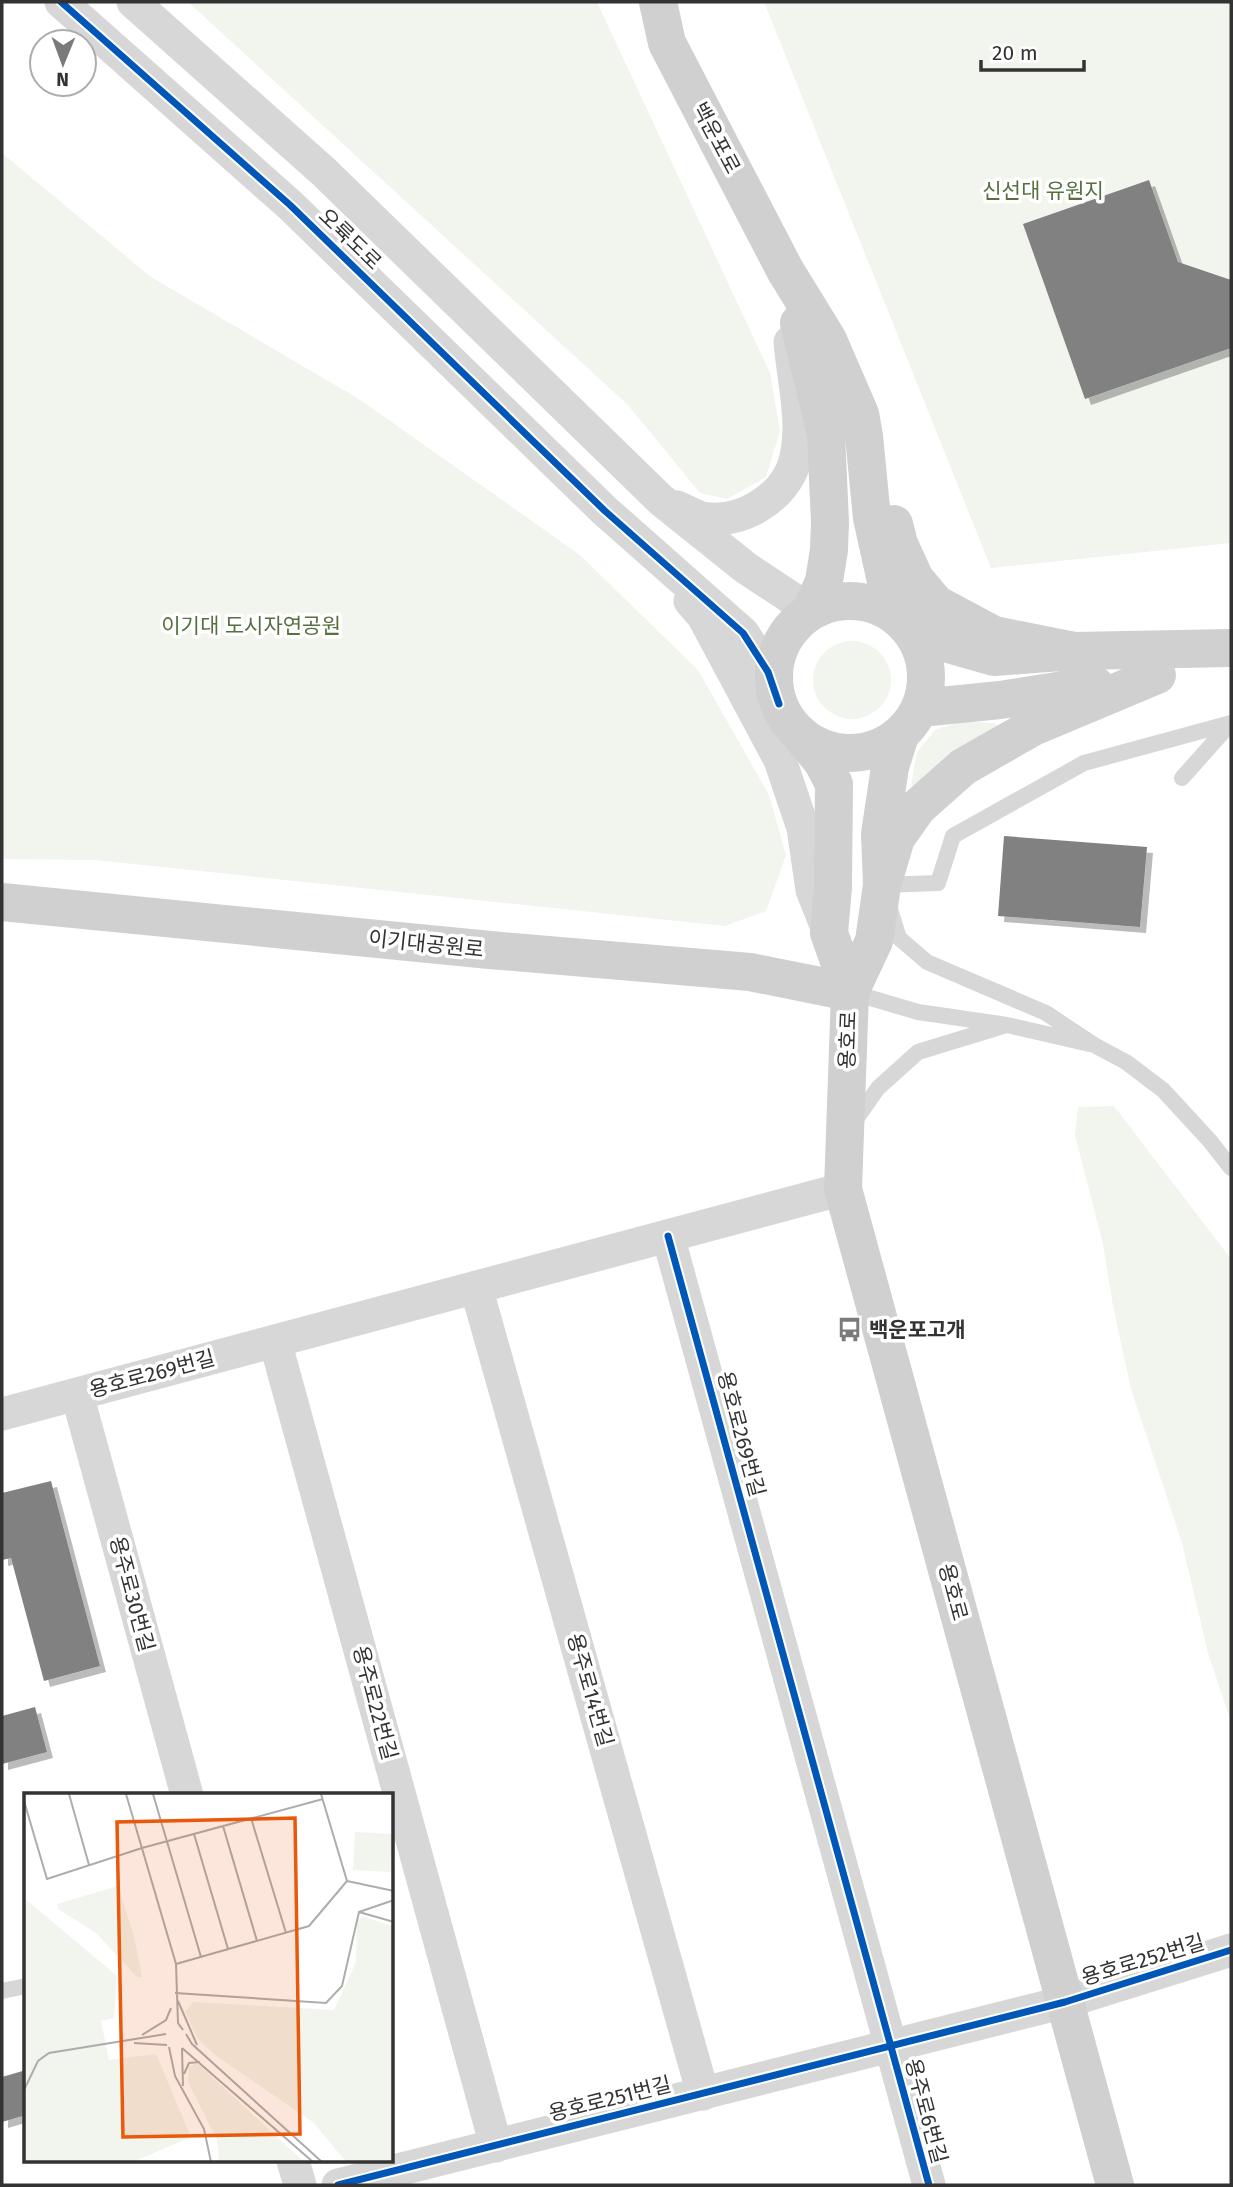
<svg xmlns="http://www.w3.org/2000/svg" width="1233" height="2187" viewBox="0 0 1233 2187" font-family="'Fira Sans','Noto Sans KR',sans-serif">
<style>
.green{fill:#f1f5ed}
.building{fill:#818181;filter:url(#shadow)}
.lines{fill:none;stroke-linecap:round;stroke-linejoin:round}
.lane{stroke:#d7d7d7;stroke-width:16}
.street{stroke:#d7d7d7;stroke-width:33}
.secondary{stroke:#d0d0d0;stroke-width:38}
.cycleway-casing{stroke:#fff;stroke-width:11}
.cycleway{stroke:#0057b8;stroke-width:7}
.labels{text-anchor:middle;stroke-width:7;stroke-linejoin:round;paint-order:stroke}
.street-label{font-size:21px;fill:#333;stroke:#fff}
.park-label{font-size:21px;fill:#56703f;stroke:#fff}
.poi-label{font-size:21px;font-weight:bold;fill:#333;stroke:#fff;text-anchor:start}
.inset-road{fill:none;stroke:#adadad;stroke-width:2}
.view{fill:#e8590c;fill-opacity:0.15;stroke:#e8590c;stroke-width:3.5}
.inset-edge{fill:none;stroke:#333;stroke-width:3.5}
</style>
<defs>
<filter id="shadow"><feDropShadow dx="6" dy="6" stdDeviation="0" flood-color="#0004"/></filter>
</defs>
<rect width="100%" height="100%" fill="#fff"/>
<path class="green" d="M188,2h409l173,371 10,58 -14,46 -39,22 -27,-6 -72,-88z
M764,2h467v541l-240,25z
M2,153l149,124 208,122 221,156 118,115 71,125 17,60 -20,56 -41,15 -630,-66 -93,-1z
M813 680a39 39 0 1 1 78 0a39 39 0 1 1-78 0Z
M962,721l33,2 5,10 -81,58 -8,-5 6,-34 18,-22z
M1114,1106l117,153v463l-23,-69 -26,-110 -51,-154 -18,-83 -10,-62 -28,-109 3,-28z"/>
<path class="building" d="M1149,180l29,82 53,18v68l-146,51 -62,-175z
M1004,836l143,11 -7,80 -142,-11z
M51,1481l49,185 -56,15 -33,-123 -9,2v-67z
M35,1707l12,45 -45,12v-48z
M26,2070v45l-24,7v-45z"/>
<g class="lines">
<path class="lane" d="M1182,778l49,-55
M882,885l56,-2 15,-47 131,-73 147,-40
M890,909l9,29 28,24 119,51 48,32
M850,992l68,20 89,13 87,20 32,17 37,28 47,51 21,27
M854,1122l24,-34 40,-36 85,-26
M2,1991l24,-5"/>
<path class="street" d="M61,2l229,203 315,306 138,122 25,39 11,32
M133,2l191,170 337,328 85,68 65,43
M677,507c8,3 17,9 25,11 38,7 83,-20 93,-57 10,-38 -2,-81 -5,-119
M690,601l13,15 77,144 23,68 9,62 17,43
M668,1236l261,949
M476,1287l227,807
M275,1341l221,805
M77,1394l110,401
M2,1414l841,-225
M293,2161l7,24
M338,2185l727,-183 166,-52"/>
<path class="secondary" d="M658,2l9,41 118,227 43,70 32,74 4,22 8,82 17,77 12,24
M799,323l27,111 4,88 -1,28 -5,31 -13,30
M894,524l5,20 16,35 21,25 58,31 80,16
M774 677a76 76 0 1 1 152 0a76 76 0 1 1-152 0Z
M913,634l81,23 80,-6 157,-3
M920,708l80,-8 95,-15
M802,737l20,24 12,23 -1,103 -4,46 21,59 -7,197 272,996
M882,885l14,-47 22,-31 45,-40 70,-40 124,-52
M2,902l488,48 260,22 100,20
M850,992l24,-51 8,-56 -2,-51 10,-67 10,-32"/>
<defs>
<path id="cycleway" d="M61,2l229,203 315,306 138,122 25,39 11,32
M668,1236l261,949
M338,2185l727,-183 166,-52"/>
</defs>
<use href="#cycleway" class="cycleway-casing"/>
<use href="#cycleway" class="cycleway"/>
</g>
<defs>
<symbol id="bus-bare" viewBox="-9 -9 18 18"><path d="M-5-6H5V4H4V6H2V4H-2V6H-4V4H-5ZM-3.5-4V0h7V-4ZM-3.5 1.2v1.5H-2V1.2ZM2 1.2v1.5H3.5V1.2Z" fill="#7a7a7a" stroke="#fff" stroke-width="2.5" paint-order="stroke"/></symbol>
</defs>
<g fill-rule="evenodd">
<use href="#bus-bare" x="832" y="1312" width="35" height="35"/>
</g>
<g class="labels">
<g class="street-label">
<text transform="translate(716 138) rotate(62)" y="7">백운포로</text>
<text transform="translate(350 239) rotate(44)" y="7">오륙도로</text>
<text transform="translate(426 944) rotate(6)" y="7">이기대공원로</text>
<text transform="translate(848 1040) rotate(-88)" y="7">용호로</text>
<text transform="translate(152 1374) rotate(-15)" y="7">용호로269번길</text>
<text transform="translate(741 1434) rotate(75)" y="7">용호로269번길</text>
<text transform="translate(953 1592) rotate(75)" y="7">용호로</text>
<text transform="translate(132 1594) rotate(75)" y="7">용주로30번길</text>
<text transform="translate(590 1690) rotate(74)" y="7">용주로14번길</text>
<text transform="translate(375 1703) rotate(75)" y="7">용주로22번길</text>
<text transform="translate(1143 1960) rotate(-17)" y="7">용호로252번길</text>
<text transform="translate(610 2099) rotate(-14)" y="7">용호로251번길</text>
<text transform="translate(926 2111) rotate(75)" y="7">용주로6번길</text>
</g>
<g class="park-label">
<text x="1043" y="198">신선대 유원지</text>
<text x="251" y="633">이기대 도시자연공원</text>
</g>
<g class="poi-label">
<text x="869" y="1337">백운포고개</text>
</g>
</g>
<g transform="translate(24 1793)">
<rect width="369" height="369" fill="#fff"/>
<path d="M331,39l38,2 -2,38 -38,-2zM94,93l16,50 8,41h-5l-40,-43 -39,-25 -1,-5zM0,105l93,78 -3,42 -13,3 8,39 47,-6 35,83 -58,25h-109zM340,124l29,9v236h-47l-32,-39 -99,-68 -17,-16 -13,-27 8,-10 141,8 22,-48 1,-42zM170,271h4l106,98h-85l-2,-22 -29,-58 1,-15z" fill="#f1f5ed"/>
<path class="inset-road" d="M45,1l20,71M102,1l50,170 2,59 5,7M129,1l48,163M297,1l26,87M0,8l23,78 95,-31 181,-49M227,25l35,115M199,33l34,115M170,41l34,115M323,88l47,10M335,119l35,-12M152,171l133,-38 38,-45M151,200l151,10 16,-17 17,-74 35,10M154,208l19,44M162,241l6,10 130,118M118,242l24,-15 5,-12M110,250l33,2M145,254l6,29 29,53 7,33M158,255l131,114M158,255l1,38M160,281l5,-11 11,-1M0,297l14,-29 11,-8 117,-19"/>
<path class="view" d="M271,25l5,316 -177,3 -6,-315z"/>
<rect width="369" height="369" class="inset-edge"/>
</g>
<rect width="1233" height="2187" fill="none" stroke="#333333" stroke-width="7"/>
<g transform="translate(63 63) rotate(181)"><circle r="33" fill="#ffffff" stroke="#adadad" stroke-width="2"/>
<path d="M0-5L12 26L0 18L-12 26Z" fill="#7a7a7a"/>
<text y="-10" font-size="19" font-weight="bold" text-anchor="middle" fill="#333333">N</text>
</g>
<path d="M981 60v10h103v-10" fill="none" stroke="#333333" stroke-width="3.5"/>
<text x="992" y="60" font-size="21" fill="#333333" stroke="#ffffff" stroke-width="5" paint-order="stroke">20 m</text>
</svg>
